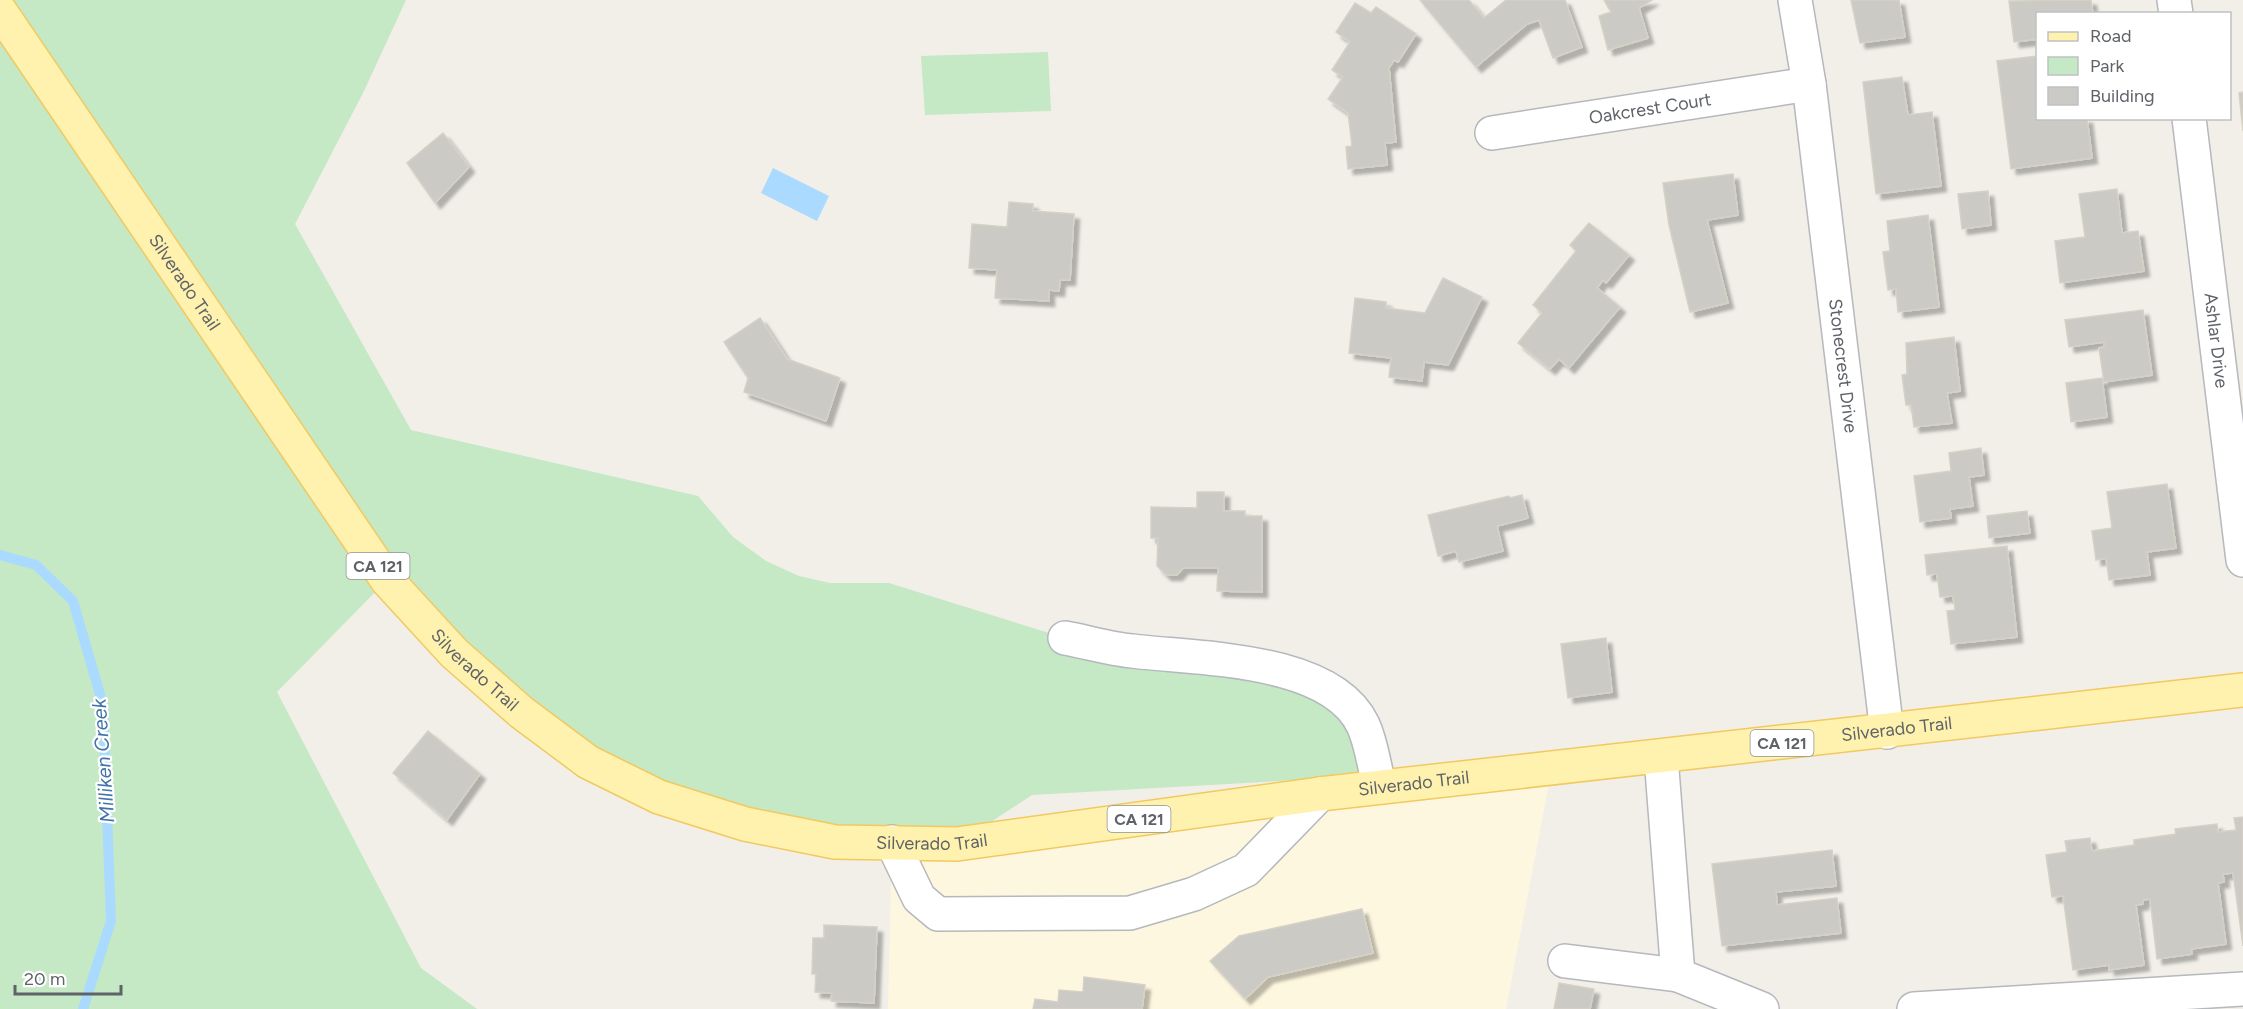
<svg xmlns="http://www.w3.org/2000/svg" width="2243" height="1009" viewBox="0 0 2243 1009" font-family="Figtree,sans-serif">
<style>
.commercial{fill:#fef7e0}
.green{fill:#c5e8c5}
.water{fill:#aadaff}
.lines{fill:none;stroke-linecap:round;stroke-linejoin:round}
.stream{stroke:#aadaff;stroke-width:10}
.building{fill:#cccac5;stroke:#d6d1c6;stroke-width:1.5;filter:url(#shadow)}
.minor-casing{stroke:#b5b8bc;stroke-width:36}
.major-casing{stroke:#f2c960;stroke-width:36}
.minor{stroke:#fff;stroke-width:33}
.major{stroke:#fff2af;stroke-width:33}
.labels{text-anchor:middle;stroke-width:4.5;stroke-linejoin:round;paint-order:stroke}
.shield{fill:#fff;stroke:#8f9295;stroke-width:1.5}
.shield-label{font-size:16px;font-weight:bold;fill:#5f6368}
.street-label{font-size:18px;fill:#5f6368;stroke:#fff}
.water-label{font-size:20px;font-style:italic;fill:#4174aa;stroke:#fff}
</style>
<defs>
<filter id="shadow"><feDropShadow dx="5.5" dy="5.5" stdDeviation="1.5" flood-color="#0004"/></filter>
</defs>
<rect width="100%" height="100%" fill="#f1efe8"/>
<path class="commercial" d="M1552,768l-46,241h-618l4,-167z"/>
<path class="green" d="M0,0h406l-43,93 -68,131 116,206 287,66 35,41 33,24 33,15 31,7h59l176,55 257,48 63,89 -353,20 -75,49 -122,-2 -247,-80 -201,-182 -110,112 144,276 56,41h-477z
M1048,52l3,59 -126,4 -4,-59z"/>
<path class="water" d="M773,168l56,28 -12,25 -56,-28z"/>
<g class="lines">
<path class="stream" d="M0,555l36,10 37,36 30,104 8,216 -28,88"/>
</g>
<path class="building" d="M1420,0h49l15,18 22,-18h59l17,47 -29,11 -14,-38 -12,4 -51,43z
M1604,0h48l-13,8 9,30 -40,12 -9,-34 12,-4z
M1851,0h48l6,37 -45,6z
M2091,0l2,14h-55v25l-24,3 -5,-41z
M1355,3l16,10 5,-6 40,27 -18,28 -4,-2 -5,8 7,74 -11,1 2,22 -39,4 -2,-22 6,-1 -4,-33 -20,-14 15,-22 -11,-7 18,-28 -14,-10z
M2038,56v62h49l5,40 -81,11 -14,-108z
M1902,77l6,38 24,-3 9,74 -65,8 -13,-112z
M2243,92v39l-4,-38z
M443,133l26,34 -34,36 -28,-40z
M1733,174l5,41 -31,5 21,83 -38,9 -21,-87 -6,-42z
M2117,189l5,44 16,-2 6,40 -84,12 -5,-42 30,-4 -6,-43z
M1988,191l3,34 -29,4 -4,-35z
M1009,202l24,2v7l41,3 -4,66h-10l-1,11 -10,-1v11l-54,-3 2,-28 -28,-2 3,-44 35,3z
M1928,215l11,92 -41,5 -2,-23 -8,1 -5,-38 7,-1 -3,-30z
M1589,223l40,32 -23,28 -3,-3 -6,8 23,19 -51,61 -10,-9 -9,10 -32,-26 24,-30 -9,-8 43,-54 -6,-6z
M1443,278l39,19 -34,68 -24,-3 -2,19 -33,-4 2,-19 -42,-5 6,-55 31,4v6l39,5z
M2143,310l9,65 -48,7 -5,-34 5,-1v-5l-35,5 -4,-27z
M760,318l27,41 53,19 -14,43 -82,-29 4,-14 -24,-36z
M1954,337l6,54 -13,2 5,30 -38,4 -3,-22h-5l-4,-30 5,-1 -1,-31z
M2102,378l5,39 -36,5 -5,-39z
M1981,448l3,27 -15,2 4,29 -23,3 1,9 -31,4 -6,-46 37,-5 -2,-18z
M2167,484l9,64 -29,4 3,23 -41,5 -3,-22 -10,2 -4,-29 20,-3 -5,-36z
M1197,492h27v19h21v5h17v76l-45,-1 1,-23h-35l-6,7h-11l-9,-9 1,-28h-7v-31l46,1z
M1522,495l6,23 -31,8 6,25 -44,11 -3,-11 -18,5 -10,-41 81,-19 1,2z
M2027,511l3,22 -41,5 -2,-22z
M2007,546l10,91 -66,7 -4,-33 8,-1 -2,-14 -13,1 -3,-23 -10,1 -2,-20z
M1606,638l6,54 -44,6 -7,-54z
M428,731l52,43 -33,46 -54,-47z
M2243,817v129l-10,-73 -10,1 1,8 -6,1 8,61 -35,5 1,5 -35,5 -7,-60 -7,1v4l-7,1 8,60 -35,5v-5l-36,5 -10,-74 -11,1 -6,-42 21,-3 -2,-11 25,-3 2,13 42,-6v-5l42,-6 -1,-5 42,-5 1,8 18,-2 -2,-12z
M1832,850l4,36 -60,6 1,13 60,-7 4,35 -119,13 -10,-82z
M1362,909l11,44 -105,24 -23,22 -35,-38 29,-25z
M824,925l53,2 -3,76 -43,-2 1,-8 -17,-1 1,-18h-4l1,-36h11z
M1084,977l61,8 -3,24h-109l2,-10 23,3 1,-12 24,2z
M1559,983l35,6 -4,20h-36z"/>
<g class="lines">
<defs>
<g id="minor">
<path id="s1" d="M1795,0l14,84 78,648"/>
<path d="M2174,0l2,14"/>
<path id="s2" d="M2189,118l54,442"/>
<path id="s3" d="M1492,133l317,-49"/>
<path d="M1065,638c22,4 45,11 67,13 65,8 199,6 231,74 9,19 11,43 17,62"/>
<path d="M892,842l27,56 19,16 192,-1 64,-19 52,-24 74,-76"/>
<path d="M1565,961l113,14 -17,-218"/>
<path d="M1678,975l84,34"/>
<path d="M1914,1009l329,-20"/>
</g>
<g id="major">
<path id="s4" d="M0,11l387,569 67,73 67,59 67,50 71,35 86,27 90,18 122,2 363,-50 923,-104"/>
</g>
</defs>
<use href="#minor" class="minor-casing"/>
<use href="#major" class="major-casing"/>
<use href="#minor" class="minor"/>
<use href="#major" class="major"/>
</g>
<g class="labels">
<g class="shield">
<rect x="346.5" y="553" width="63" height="26" rx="4.5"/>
<rect x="1750.5" y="730" width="63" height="26" rx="4.5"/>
<rect x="1107.5" y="806" width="63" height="26" rx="4.5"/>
</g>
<g class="shield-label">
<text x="378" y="572">CA 121</text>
<text x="1782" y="749">CA 121</text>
<text x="1139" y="825">CA 121</text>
</g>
<g class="street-label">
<text dy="6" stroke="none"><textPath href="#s3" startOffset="160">Oakcrest Court</textPath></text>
<text dy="6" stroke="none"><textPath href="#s4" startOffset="328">Silverado Trail</textPath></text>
<text dy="6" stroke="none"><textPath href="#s2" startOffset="224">Ashlar Drive</textPath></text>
<text dy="6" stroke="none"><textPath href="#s1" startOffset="369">Stonecrest Drive</textPath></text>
<text dy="6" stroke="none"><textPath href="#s4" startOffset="814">Silverado Trail</textPath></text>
<text dy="6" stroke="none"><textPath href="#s4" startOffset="2290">Silverado Trail</textPath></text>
<text dy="6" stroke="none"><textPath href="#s4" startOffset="1804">Silverado Trail</textPath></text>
<text dy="6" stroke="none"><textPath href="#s4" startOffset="1318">Silverado Trail</textPath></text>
</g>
<g class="water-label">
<text transform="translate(103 761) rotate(-94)" y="7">Milliken Creek</text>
</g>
</g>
<rect x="2036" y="12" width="195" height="108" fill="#ffffff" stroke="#bfc1c3" stroke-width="1.5"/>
<rect x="2048" y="32" width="30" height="9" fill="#fff2af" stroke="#bfc1c3" stroke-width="1.5"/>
<text x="2090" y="42" font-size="18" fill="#5f6368">Road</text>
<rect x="2048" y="57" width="30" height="18" fill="#c5e8c5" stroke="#bfc1c3" stroke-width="1.5"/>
<text x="2090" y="72" font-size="18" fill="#5f6368">Park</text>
<rect x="2048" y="87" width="30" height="18" fill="#cccac5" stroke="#bfc1c3" stroke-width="1.5"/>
<text x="2090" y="102" font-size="18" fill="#5f6368">Building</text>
<path d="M15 985v9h106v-9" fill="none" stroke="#5f6368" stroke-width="3"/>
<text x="24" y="985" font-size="18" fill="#5f6368" stroke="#ffffff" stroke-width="4.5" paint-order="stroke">20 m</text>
</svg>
